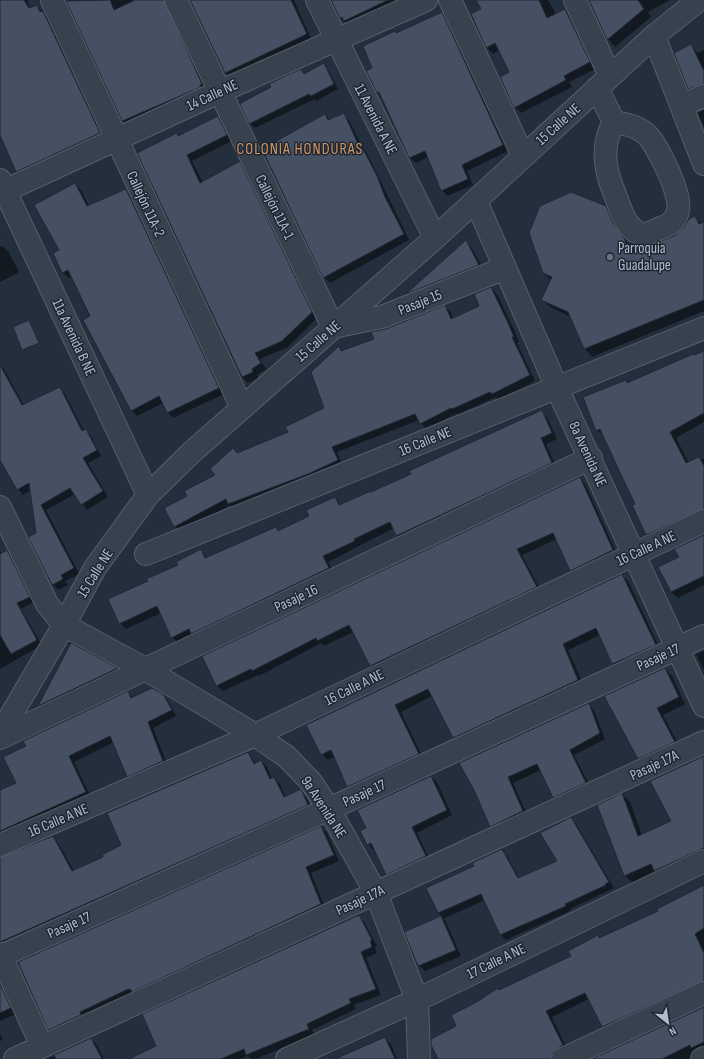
<svg xmlns="http://www.w3.org/2000/svg" width="704" height="1059" viewBox="0 0 704 1059" font-family="'Sofia Sans Condensed',sans-serif">
<style>
.shadow{fill:#0007}
.building{fill:#455162;stroke:#1f2835}
.lines{fill:none;stroke-linecap:round;stroke-linejoin:round}
.minor-casing{stroke:#565f6c;stroke-width:24}
.minor{stroke:#38414e;stroke-width:22}
.worship-dot{fill:#6b7280;stroke:#1d2633;stroke-width:1.5}
.labels{text-anchor:middle;stroke-width:3;stroke-linejoin:round;paint-order:stroke}
.street-label{font-size:15px;fill:#b4bcc9;stroke:#1d2633}
.poi-label{font-size:15px;fill:#b4bcc9;stroke:#1d2633;text-anchor:start}
.neighbourhood-label{font-size:16px;letter-spacing:1px;fill:#d59563;stroke:#1d2633}
</style>
<rect width="100%" height="100%" fill="#242f3e"/>
<path class="shadow" d="M0,0h27l4,9 6,-3 12,12 57,122 -82,37 -7,-6 -17,-38z
M70,0h101l37,90 -79,37 -6,-6 -56,-120z
M191,0h103l18,41 -80,38 -6,-6z
M332,0h72l-56,25 -7,-7z
M477,0h71l8,14 9,-4 6,6 24,53 -26,13 3,5 -51,26 -6,-6 -4,-34 -12,-23 -6,4 -6,-6 -15,-33 10,-6z
M590,0h80l-22,12 3,5 -36,30 -7,-8z
M441,13l6,5 61,133 -41,20 6,14 -26,11 -5,-6 -14,-33 -12,6 -6,-5 -28,-62 -4,-4 -5,-24 23,-34z
M690,46l8,7 6,-3v44l-7,2 -8,-8z
M323,65l5,5 10,19 -22,12 -1,-2 -60,29 -5,-4 -9,-19 60,-35 4,4z
M704,110v17l-6,-14z
M343,114l6,6 13,27 5,6 42,87 -79,43 -6,-6 1,-162 5,5z
M218,117l5,6 9,18 -40,20 11,22 36,-20 6,5 72,150 -29,29 -28,12 6,10 -9,6 1,3 -10,5 -6,-6 -104,-224 39,-18 2,2z
M75,184l6,6 8,16 37,-16 6,6 92,198 -51,24 -6,-6 -4,-9 -26,13 -6,-6 -59,-133 -3,1 -6,-5 -9,-20 6,-3z
M605,206l8,9 7,17 14,21 41,-17 20,-19 7,7 2,-1v88l-112,46 -7,-8 -14,-32 -21,-10 -8,-8 9,-19 -8,-7z
M466,242l5,5 13,23 -72,29 -5,-5z
M2,246l6,5 11,21 -19,10v-35z
M491,288l6,6 17,36 5,12 -2,1 18,38 -37,19 -2,-3 -38,17 -1,-1 -31,16 -7,-9 -82,32 6,14 -108,44 -5,-5 -49,27 -6,-6 13,-30 29,-21 20,-21 52,-22 36,-23 14,-61 4,4 33,-12 11,-10 58,-23 6,5 2,7 27,-13z
M704,352v70l-28,16 13,25 10,-5 2,2 3,-2v58l-51,24 -6,-6 -11,-30 -32,-68 -7,-6 28,-49 3,2z
M0,365l4,4 20,37 36,-18 5,6 19,37 2,-1 5,6 10,20 -13,7 20,34 -21,13 -12,-16 -29,16 33,64 -14,7 3,4 -10,5 -5,-6 -15,-51 -7,-43 -8,5 -5,-6 -18,-44z
M541,411l6,6 10,22 -11,5 11,25 -154,73 -6,-6 -3,-8 -66,34 6,12 -156,69 -6,-6 -11,-24 -35,16 -6,-6 29,-41 52,-31 7,7 67,-30 4,3 31,-14 25,-19 6,7 31,-12z
M580,478l5,6 33,72 -42,20 -5,-5 -14,-32 -35,16 20,38 -166,79 -5,-6 -18,-34 -29,14 -3,-3 -62,33 -1,-1 -35,16 -6,-5 -14,-29z
M704,535v50l-26,13 -7,-6 9,-35 -4,-8z
M0,551l2,3 5,-3 5,6 22,45 -13,7 21,36 -42,24z
M622,575l6,6 33,70 -42,19 -6,-6 -13,-29 -32,15 16,36 -125,58 -6,-6 -21,-42 -31,16 23,48 -70,32 -6,-6 -13,-29 -7,3 -6,-6 -15,-29z
M71,644l46,25 8,8 -78,37 -8,-8z
M704,651v19l-8,-16z
M665,669l7,7 13,28 -22,11 18,34 -36,16 -6,-7z
M128,692l5,6 30,-3 5,6 8,15 -23,12 15,38 -35,16 -5,-6 -14,-34 -40,20 17,35 -91,42v-48l17,-8z
M588,704l6,6 11,29 -31,16 17,33 -32,15 -5,-6 -13,-27 -28,13 15,34 -32,15 -5,-6 -15,-34z
M248,753l8,11 5,-3 6,6 5,12 2,-1 6,6 6,14 14,-7 6,5 6,14 -312,138v-90l53,-21 5,6 16,28 30,-13 19,-12z
M704,761v98l-47,13 -25,11 -7,-8 -3,-81 8,8 12,33 31,-14z
M431,777l6,5 15,33 -35,18 14,29 -39,18 -5,-6 -12,-25 -2,1 -5,-6 -1,-16z
M571,818l5,6 38,64 -44,21v2l-64,29 -5,-5 -16,-35 -42,19 3,3 15,34 -36,15 -6,-5 -13,-33 36,-17 -4,-3 -11,-25 48,-22 26,-16 6,6 12,22 39,-16z
M321,827l6,6 12,28 -28,12 15,37 -271,125 -6,-6z
M704,886v102l-95,44 -6,-6 -14,-27 -37,18 16,34 -10,8h-120l20,-32 42,-36 72,-35 27,-17 60,-28z
M358,916l6,6 13,24 -2,1 2,6 -11,5 15,37 -27,10 2,4 -44,21 2,5 -58,24h-5l-3,-3 -8,3h-108l26,-12z
M0,979l16,35 -16,7z
M704,1008v45l-7,6h-102z
M0,1034l3,6 -3,1z
M385,1038l6,6 6,15h-62z
M91,1039l6,6 7,14h-57z"/>
<path class="building" d="M0,0h24l5,8 8,-3 3,7 3,-1 57,122 -84,39 -16,-37z
M110,0l4,10 21,-10h29l38,84 -2,1 1,2 -79,34 -56,-120z
M190,0h101l16,34 -82,39z
M331,0h57l-44,21 -2,-4 -2,1z
M476,0h63l8,18 18,-9 25,53 -26,14 2,4 -52,28 -14,-31 9,-5 -14,-29 -9,5 -15,-34 10,-5z
M589,0h49l6,9 -37,31z
M442,12l61,133 -41,20 6,14 -27,12 -16,-40 -16,7 -30,-66 -2,1 -11,-22 6,-3 -9,-22 32,-15 1,2z
M691,44l13,27v13l-16,5 -14,-36z
M324,63l10,21 -23,12 -2,-2 -60,30 -9,-19 1,-2 30,-16 -2,-3 16,-8 16,-7 3,5z
M344,113l15,33 2,-1 16,31 8,21 19,37 -81,44 -61,-129 63,-35 3,6z
M218,116l9,19 -40,20 13,28 40,-22 72,151 -30,29 -27,12 6,10 -9,6 1,3 -11,5 -105,-224 40,-20 1,3z
M75,183l12,23 39,-17 93,199 -52,25 -8,-17 -28,15 -48,-91 7,-4 -22,-46 -6,3 -9,-20 6,-3 -25,-45z
M571,192l35,14 7,17 11,15 6,15 44,-17 10,-9 5,-8 6,-3 4,8 5,-2v78l-120,49 -16,-37 -27,-12 11,-23 -9,-4 -14,-40 11,-27z
M466,240l13,25 -73,29z
M491,287l17,36 6,14h-2l18,38 -38,19 -2,-2 -38,17 -1,-1 -31,16 -5,-10 -83,33 6,13 -30,14 -80,30 -2,-5 -52,28 -10,-19 23,-12 -3,-5 31,-16 -5,-6 23,-21 4,5 51,-21 -3,-5 39,-19 -13,-36 28,-26 2,5 33,-12 -3,-7 15,-3 59,-24 6,14 28,-13 -5,-12z
M29,320l10,23 -17,7 -9,-23z
M704,351v62l-34,19 16,31 13,-6 5,9v43l-58,26 -14,-30 3,-1 -18,-38 -17,-37 -4,2 -13,-34 43,-17 1,3 66,-29 1,1z
M0,365l22,40 38,-18 22,44 4,-2 11,21 -14,8 20,33 -22,14 -11,-17 -29,17 33,63 -13,7 2,4 -11,6 -24,-48 8,-4 -7,-50 -12,7 -17,-30z
M542,410l10,23 -11,5 11,25 -156,73 -6,-14 -36,17 1,2 -32,15 6,12 -138,66 -2,-5 -18,9 -14,-32 -38,18 -11,-25 40,-18 -2,-2 32,-14 -2,-3 25,-13 4,9 71,-31 2,4 31,-15 -3,-6 29,-13 4,8 32,-14v1l40,-18 -2,-3z
M580,477l33,73 -43,21 -17,-38 -36,16 20,38 -167,79 -21,-41 -32,16 -1,-3 -64,33 -1,-2 -35,17 -14,-30z
M704,535v41l-33,16 -13,-25 21,-10 -5,-8z
M7,550l23,47 -13,6 20,37 -26,14 -11,-19v-81z
M622,574l34,71 -44,19 -16,-36 -33,16 15,36 -125,58 -25,-49 -33,16 24,49 -72,33 -16,-37 -10,5 -15,-30z
M71,643l47,25 -80,38z
M665,668l14,29 -22,11 18,34 -37,17 -34,-63z
M152,688l11,6 9,16 -24,12 15,39 -36,16 -17,-41 -41,20 17,36 -86,39v-41l16,-7 -13,-26 23,-11 -3,-5 105,-50 3,7z
M589,703l11,30 -30,17 16,33 -33,15 -16,-34 -29,13 15,34 -33,16 -15,-35 -16,-29z
M248,752l6,12 7,-4 9,19 4,-2 10,20 17,-8 7,16 -308,137v-85l53,-21 19,35 31,-14 -1,-2 19,-10 -14,-32z
M704,756v92l-50,23 -3,-7 -27,12 -27,-71 25,-12 16,43 33,-15 -21,-40z
M431,776l16,34 -35,17 14,29 -40,19 -15,-32 -4,2 -7,-14 6,-3 -9,-18z
M571,817l38,65 -4,2 1,1 -41,19 1,2 -66,29 -19,-41 -43,19 -12,-25 48,-22 -2,-3 30,-14 16,29 39,-17 -17,-28z
M321,826l13,29 -28,12 15,37 -189,88 -2,-3 -4,1 -46,22 1,3 -33,15 -30,-68z
M704,885v43l-9,6 9,19v28l-102,46 -17,-34 -39,18 17,34 -10,7 -2,7h-113l-7,-14v-6l25,-13 -5,-11 24,-12 23,-15 1,2 72,-34 -3,-5 30,-16 1,3 59,-27 -1,-2z
M359,915l13,25 -2,1 2,6 -11,5 15,37 -27,10 2,4 -44,21 2,5 -63,26 -2,-6 -23,10h-92l27,-13 -14,-32z
M441,916l15,34 -38,16 -14,-34z
M0,984l11,24 -11,5z
M704,1007v35l-13,6 -1,-3 -28,14h-70z
M385,1037l10,22h-60z
M91,1038l11,21h-46l-2,-4z"/>
<g class="lines">
<defs>
<path id="minor" d="M52,0l190,408
M176,0l157,327 49,-10 123,-49
M317,0l118,238
M450,0l73,156
M575,0l35,76
M654,36l50,128
M597,88l17,34
M681,105l23,-9
M614,122c11,2 22,4 31,11 12,10 37,62 33,77 -1,9 -8,15 -17,18 -5,2 -12,6 -17,6 -19,-2 -24,-28 -30,-42 -10,-24 -13,-47 0,-70z
M0,180l148,315
M0,193l219,-101 207,-92
M476,201l81,187 147,318
M0,507l47,97 17,21 81,44 110,66 32,22 24,25 18,27 47,84 41,107 2,59
M146,554l558,-226
M0,734l64,-109 31,-57 53,-73 44,-43 243,-214 219,-202 45,-36
M0,738l591,-280
M0,845l255,-110 449,-214
M0,954l42,92
M1,956l328,-147 375,-173
M15,1059l689,-317
M287,1059l130,-59 287,-139
M563,1059l141,-66
M702,1059l2,-1"/>
</defs>
<use href="#minor" class="minor-casing"/>
<use href="#minor" class="minor"/>
</g>
<circle class="worship-dot" cx="610" cy="257" r="4"/>
<g class="labels">
<g class="street-label">
<text transform="translate(212 95) rotate(-25)" y="5">14 Calle NE</text>
<text transform="translate(376 119) rotate(63)" y="5">11 Avenida A NE</text>
<text transform="translate(558 124) rotate(-42)" y="5">15 Calle NE</text>
<text transform="translate(146 204) rotate(65)" y="5">Callejón 11A-2</text>
<text transform="translate(275 207) rotate(64)" y="5">Callejón 11A-1</text>
<text transform="translate(420 302) rotate(-22)" y="5">Pasaje 15</text>
<text transform="translate(74 337) rotate(65)" y="5">11a Avenida B NE</text>
<text transform="translate(318 341) rotate(-41)" y="5">15 Calle NE</text>
<text transform="translate(425 441) rotate(-22)" y="5">16 Calle NE</text>
<text transform="translate(588 454) rotate(65)" y="5">8a Avenida NE</text>
<text transform="translate(646 548) rotate(-25)" y="5">16 Calle A NE</text>
<text transform="translate(95 573) rotate(-58)" y="5">15 Calle NE</text>
<text transform="translate(296 598) rotate(-25)" y="5">Pasaje 16</text>
<text transform="translate(658 657) rotate(-25)" y="5">Pasaje 17</text>
<text transform="translate(354 687) rotate(-26)" y="5">16 Calle A NE</text>
<text transform="translate(654 765) rotate(-25)" y="5">Pasaje 17A</text>
<text transform="translate(364 793) rotate(-25)" y="5">Pasaje 17</text>
<text transform="translate(324 807) rotate(57)" y="5">9a Avenida NE</text>
<text transform="translate(58 820) rotate(-23)" y="5">16 Calle A NE</text>
<text transform="translate(360 900) rotate(-25)" y="5">Pasaje 17A</text>
<text transform="translate(69 925) rotate(-24)" y="5">Pasaje 17</text>
<text transform="translate(496 961) rotate(-26)" y="5">17 Calle A NE</text>
</g>
<g class="poi-label">
<text x="618" y="253">Parroquia<tspan x="618" dy="17">Guadalupe</tspan></text>
</g>
<g class="neighbourhood-label">
<text x="300" y="154">COLONIA HONDURAS</text>
</g>
</g>
<g transform="translate(668 1023) rotate(150)" stroke="#1d2633" stroke-width="3" paint-order="stroke">
<path d="M0-3L7 15L0 10L-7 15Z" fill="#b4bcc9"/>
<text y="-6" font-size="11" font-weight="bold" text-anchor="middle" fill="#b4bcc9">N</text>
</g>
</svg>
